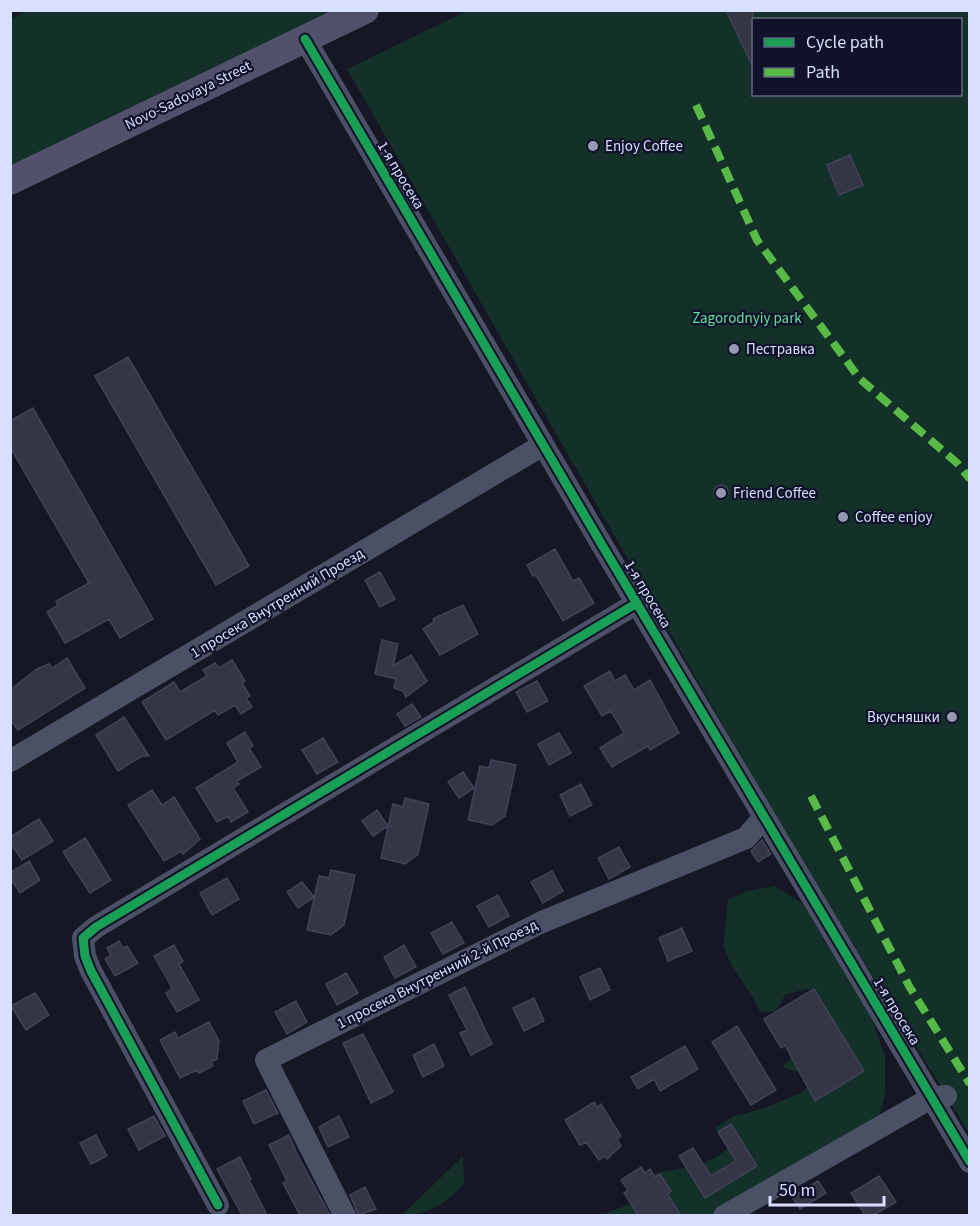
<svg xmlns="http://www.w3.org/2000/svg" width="980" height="1226" viewBox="0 0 980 1226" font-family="'Source Sans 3',sans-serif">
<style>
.green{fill:#133029;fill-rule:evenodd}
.building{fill:#343646;stroke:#414257;stroke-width:1.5}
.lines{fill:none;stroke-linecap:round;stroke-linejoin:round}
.minor{stroke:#4b5165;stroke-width:22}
.major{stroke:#52516b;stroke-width:28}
.quiet{stroke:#58b947;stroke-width:8;stroke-dasharray:15 8;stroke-linecap:butt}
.cycleway-casing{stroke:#10122a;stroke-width:13}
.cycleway{stroke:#1a9f57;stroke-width:9}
.poi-dot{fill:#9599b2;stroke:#10122a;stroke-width:2}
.labels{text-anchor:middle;stroke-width:4.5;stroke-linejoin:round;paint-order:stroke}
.street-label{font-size:15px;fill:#d9dfff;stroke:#10122a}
.poi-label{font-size:15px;fill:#d9dfff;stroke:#10122a;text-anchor:start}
.park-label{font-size:15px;fill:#5fe49e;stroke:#10122a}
</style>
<rect width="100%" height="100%" fill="#161724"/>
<path class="green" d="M29,10l307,1 -325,154 -1,-146z
M967,10l2,2v1121l-191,-312 -431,-752 120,-58zM754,20h206v74h-206z
M775,886l28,18 24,41 39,55 19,57v37l-5,19 -8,10 -151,92 -122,1 41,-16 14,-26c28,-7 56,-6 77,-29l-16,-17 19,-12 28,-7 39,-16 28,-25 -32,4 -14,-5 22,-26 14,-24 -11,-28 -22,5 -11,18h-15c-9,-24 -30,-41 -36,-66 -1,-2 4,-39 4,-47l20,-8z
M463,1156l1,28c-18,19 -36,32 -62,31z"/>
<path class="building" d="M726,10h27v57z
M850,155l13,30 -24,10 -12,-30z
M128,357l121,209 -33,19 -121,-209z
M33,408l120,211 -33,19 -11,-19 -44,24 -18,-31 11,-7 -2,-4 33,-18 -79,-136v-26z
M714 492a7 7 0 1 1 14 0a7 7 0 1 1-14 0Z
M555,549l18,32 6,-3 15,25 -31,18 -27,-46 -3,1 -6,-11z
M380,572l15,27 -15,8 -15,-27z
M463,605l15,29 -38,21 -17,-26 11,-7 -1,-3z
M382,640l16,4 -5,22 18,-11 16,26 -21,16 -3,-6 -9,-3 2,-9 -21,-5z
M67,658l18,30 -67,42 -8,-11v-29l27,-21 12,-5 3,4z
M232,660l13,21 -3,2 8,13 -4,2 6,9 -11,7 -6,-9 -17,10 -3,-5 -49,30 -24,-38 32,-20 6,10 27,-16 -4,-6 12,-7 4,5z
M610,671l5,10 10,-6 9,15 16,-10 29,53 -29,17 -2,-4 -36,21 -12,-19 24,-15 -13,-22 -9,5 -18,-30z
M537,681l11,20 -21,11 -11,-20z
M412,704l9,13 -16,9 -8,-12z
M124,717l25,39h-7l-24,15 -22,-36z
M245,732l8,14 -4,2 12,19 -24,14 2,3 -6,4 15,24 -17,10 -3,-6 -11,6 -21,-34 42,-26 -11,-19z
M559,733l12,20 -22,12 -11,-21z
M323,738l15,24 -21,12 -15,-24z
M491,760l25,5 -11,51 -13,9 -24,-5 12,-54 9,2z
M463,772l11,16 -15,10 -11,-16z
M581,784l11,21 -22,11 -10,-21z
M152,790l10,15 12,-8 2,3 24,39 -17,15 -2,-3 -17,10 -36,-56z
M405,798l24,6 -11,50 -13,10 -24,-6 12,-54 10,3z
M377,810l11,16 -15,10 -11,-15z
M39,819l14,22 -31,19 -12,-17v-6z
M85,838l26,42 -21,13 -27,-41z
M762,840l9,14 -13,8 -7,-11z
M619,847l11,20 -21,12 -11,-21z
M29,861l11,19 -20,13 -10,-15v-5z
M331,870l24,5 -11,50 -13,10 -24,-5 12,-54 10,2z
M552,871l11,20 -20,12 -12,-21z
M227,878l12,21 -27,16 -12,-22z
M302,882l12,15 -16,11 -11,-16z
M498,895l11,21 -20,11 -12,-21z
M452,922l12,21 -21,11 -12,-21z
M682,928l10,23 -24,10 -9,-23z
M119,941l4,7 4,-2 11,17 -23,13 -10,-17 6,-4 -4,-7z
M174,945l9,16 -4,3 20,36 -22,12 -11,-19 6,-4 -3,-7 -15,-26z
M404,945l12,22 -21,11 -11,-21z
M600,968l10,22 -20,10 -10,-23z
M346,973l12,20 -21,12 -11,-21z
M465,987l27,57 -21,11 -11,-22 7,-3 -18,-35z
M814,989l50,82 -49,30 -30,-56 -4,3 -17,-29z
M35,993l14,22 -23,15 -15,-24z
M534,998l10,23 -20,10 -11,-23z
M296,1001l11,21 -20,12 -12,-22z
M209,1022l10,19 -2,18 -6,3 2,4 -14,7 -2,-3 -17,8 -20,-38 15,-8 3,6z
M737,1026l39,64 -25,15 -39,-63z
M363,1034l30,58 -22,11 -28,-60z
M434,1044l10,22 -21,11 -10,-22z
M685,1046l13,23 -38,22 -6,-12 -16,10 -7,-12z
M266,1090l12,23 -24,11 -11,-23z
M594,1102l3,5 4,-3 20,32 -4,3 4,7 -14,13 -2,-3 -6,4 -13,-18 -6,3 -15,-25z
M154,1116l11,20 -26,14 -11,-21z
M339,1116l10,21 -21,10 -9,-20z
M731,1124l26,42 -52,32 -26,-42 14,-8 18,28 25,-15 -18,-29z
M96,1135l11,21 -16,8 -11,-21z
M289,1135l8,19 33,61h-30l-17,-32 4,-2 -18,-36z
M240,1157l11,22 -2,1 18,35h-25l-25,-46z
M641,1167l4,6 5,-4 5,8 5,-3 11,17 -4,3 14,21h-43l-14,-22 4,-3 -7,-10z
M879,1176l17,26 -22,13h-9l-14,-22z
M818,1181l8,12 -26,16 -8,-12z
M365,1187l11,22 -18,6 -8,-20z"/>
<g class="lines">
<path class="minor" d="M305,39l297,506 368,617
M10,761l533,-316
M218,1205l-127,-234 -6,-15 -2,-18 13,-11 541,-324
M345,1216l-79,-156 276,-138 204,-84 18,-21
M724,1216l207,-118 15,-2"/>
<path class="major" d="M10,181l355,-171"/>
<path class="quiet" d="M696,105l61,135 103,139 97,84 13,16
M811,796l98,190 61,98"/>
<defs>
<path id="cycleway" d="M305,39l297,506 368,617
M218,1205l-127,-234 -6,-15 -2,-18 13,-11 541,-324"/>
</defs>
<use href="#cycleway" class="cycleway-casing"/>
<use href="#cycleway" class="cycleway"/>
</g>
<g class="poi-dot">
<circle cx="593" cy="146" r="6"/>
<circle cx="734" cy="349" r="6"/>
<circle cx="721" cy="493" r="6"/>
<circle cx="843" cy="517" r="6"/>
<circle cx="952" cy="717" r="6"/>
</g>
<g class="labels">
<g class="street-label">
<text transform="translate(188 95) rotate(-26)" y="5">Novo-Sadovaya Street</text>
<text transform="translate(401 175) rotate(59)" y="5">1-я просека</text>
<text transform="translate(648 594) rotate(59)" y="5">1-я просека</text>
<text transform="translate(277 603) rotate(-31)" y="5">1 просека Внутренний Проезд</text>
<text transform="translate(437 974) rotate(-27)" y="5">1 просека Внутренний 2-й Проезд</text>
<text transform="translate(897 1011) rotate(59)" y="5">1-я просека</text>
</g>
<g class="poi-label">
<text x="605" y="151">Enjoy Coffee</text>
<text x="746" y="354">Пестравка</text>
<text x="733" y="498">Friend Coffee</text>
<text x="855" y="522">Coffee enjoy</text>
<text x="940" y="722" text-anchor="end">Вкусняшки</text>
</g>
<g class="park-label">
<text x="747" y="323">Zagorodnyiy park</text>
</g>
</g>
<rect width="980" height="1226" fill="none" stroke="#d9dfff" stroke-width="24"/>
<rect x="752" y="18" width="210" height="78" fill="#10122a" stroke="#60647f" stroke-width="1.5"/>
<rect x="764" y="38" width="30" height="9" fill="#1a9f57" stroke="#60647f" stroke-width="1.5"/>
<text x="806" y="48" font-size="18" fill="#d9dfff">Cycle path</text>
<rect x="764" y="68" width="30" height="9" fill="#58b947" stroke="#60647f" stroke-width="1.5"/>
<text x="806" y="78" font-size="18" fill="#d9dfff">Path</text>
<path d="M770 1196v9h114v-9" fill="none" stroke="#d9dfff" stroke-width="3"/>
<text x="779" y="1196" font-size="18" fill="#d9dfff" stroke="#10122a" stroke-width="4.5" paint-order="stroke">50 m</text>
</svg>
